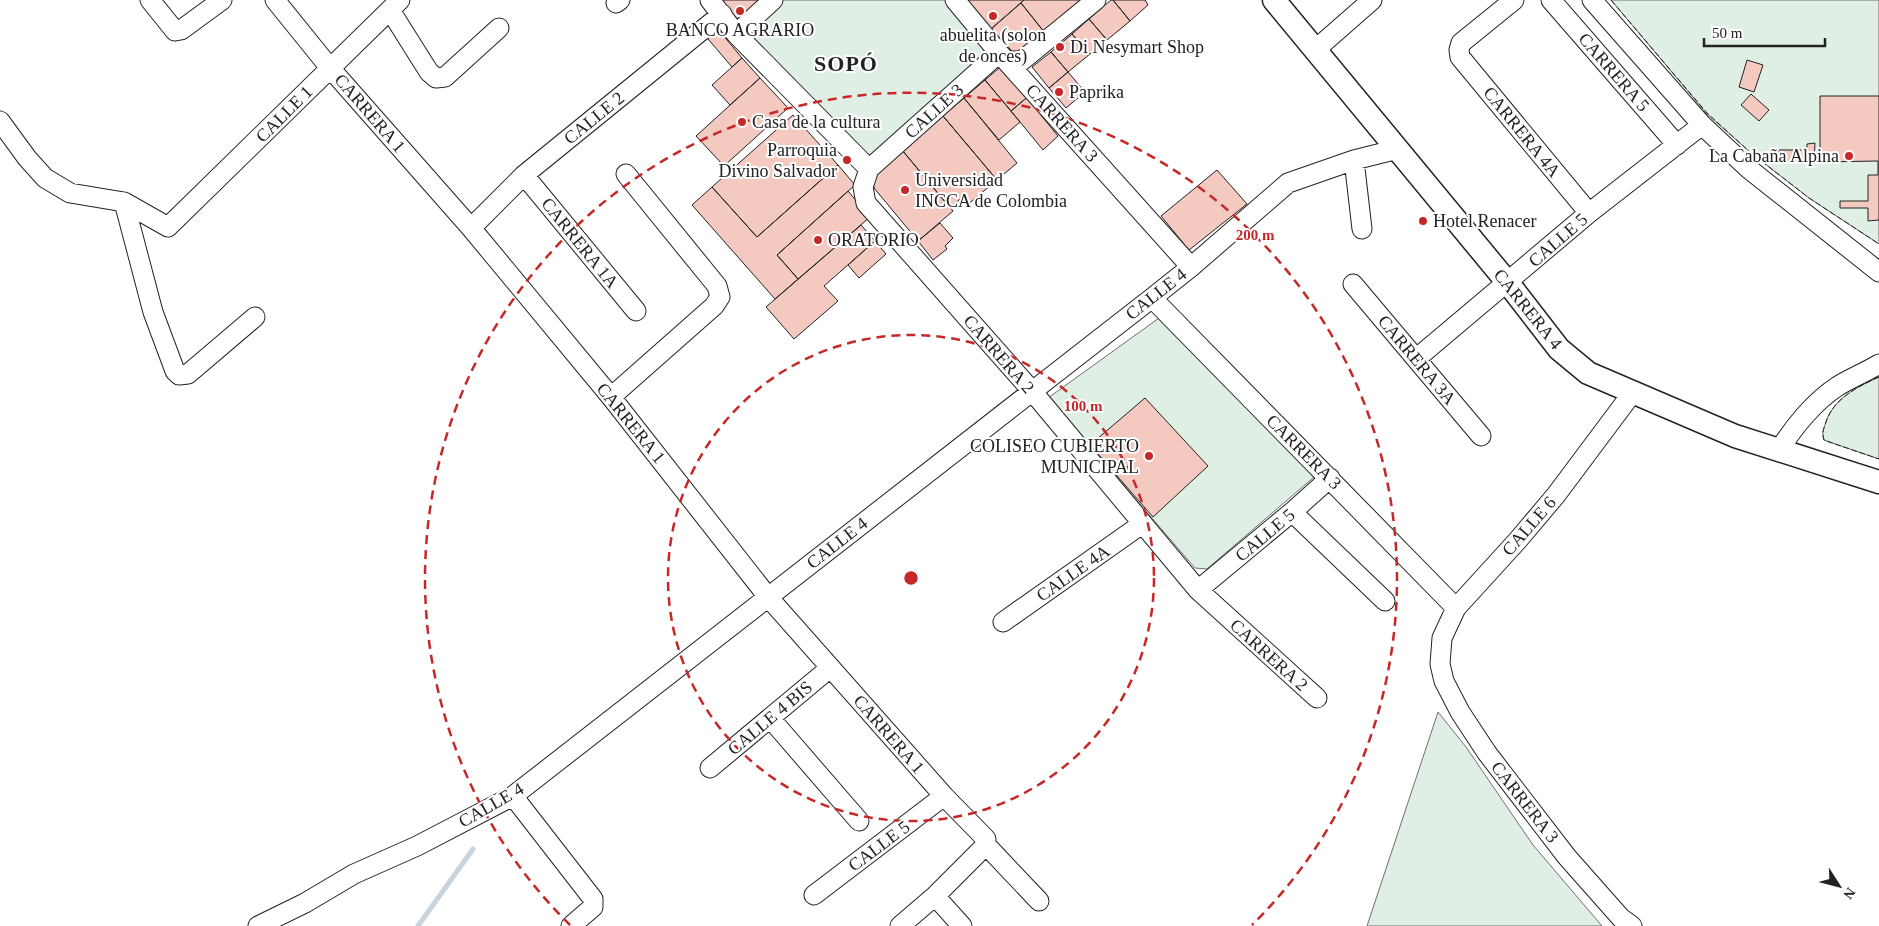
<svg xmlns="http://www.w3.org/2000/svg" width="1879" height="926" viewBox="0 0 1879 926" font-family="Georgia,serif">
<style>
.green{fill:#e0efe3;stroke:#6f6f6f}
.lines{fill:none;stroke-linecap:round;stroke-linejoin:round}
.stream{stroke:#c7d3dd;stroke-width:5}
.building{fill:#f3c9c0;stroke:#222}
.minor-casing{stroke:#222;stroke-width:21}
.major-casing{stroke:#222;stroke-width:25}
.minor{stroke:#fff;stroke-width:19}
.major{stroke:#fff;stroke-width:22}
.fence{stroke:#222;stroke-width:1;stroke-dasharray:6 2.5;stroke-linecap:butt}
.ring{fill:none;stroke:#c62828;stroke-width:2.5;stroke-dasharray:9 6}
.poi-dot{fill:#c62828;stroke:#fff;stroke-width:2}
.labels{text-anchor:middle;stroke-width:4;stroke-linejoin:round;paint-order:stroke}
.poi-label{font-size:18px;fill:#222;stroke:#fff;text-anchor:start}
.street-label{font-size:18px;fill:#222;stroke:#fff}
.district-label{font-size:22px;font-weight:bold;letter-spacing:1px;fill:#222;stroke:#fff}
.centre{fill:#c62828;stroke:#fff;stroke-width:2.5}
.ring-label{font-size:15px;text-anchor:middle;font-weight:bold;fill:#c62828;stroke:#fff;stroke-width:4;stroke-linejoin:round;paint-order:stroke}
</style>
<rect width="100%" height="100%" fill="#fff"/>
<path class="green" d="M773,0h182l44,53 -130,116 -133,-135z
M1611,0h268v244l-70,-46 -58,-45 -44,-39z
M1159,318l155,159 -107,92 -12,-1 -147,-170z
M1879,377v82l-55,-19c-2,-6 -1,-10 1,-15 7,-26 32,-38 54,-48z
M1438,712l28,35 67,98 69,81h-235z"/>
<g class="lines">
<path class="stream" d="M418,926l55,-77"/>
</g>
<path class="building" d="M719,0h43l-22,22z
M966,0h58l-33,29z
M1024,0h58l-37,33 -24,-30z
M1111,0h2l17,21 -23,19 -18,-21z
M1113,0h32l3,5 -18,16z
M1021,3l24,30 -24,18h-9l-21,-22z
M1089,19l18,21 -17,14 -18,-20z
M713,23l29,35 -10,9 -30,-35z
M1072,34l18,20 -22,18 -17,-20z
M1051,52l17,20 -19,16 -17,-21z
M742,58l18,20 -30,27 -18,-20z
M1747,60l16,5 -9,27 -15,-5z
M1005,63l26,31 -20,17 -26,-31z
M1068,72l17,20 -19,16 -17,-20z
M760,78l28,30 -64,58 -28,-30z
M985,80l35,42 -21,18 -35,-42z
M1031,94l13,16 -4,4 18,22 -15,14 -32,-39z
M1751,94l18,16 -10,11 -18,-16z
M1820,96h59v124l-11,1v-13h-28v-7h28v-26h10v-14l-58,1z
M964,98l53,65 -20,17 -54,-64z
M793,115l45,50 -81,72 -45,-50z
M943,116l54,64 -31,26 -6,-7 -10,9 -48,-58z
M1815,143l-1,18h-36v-11h29v-6z
M902,150l51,61 -35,30 -44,-53 -2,-13z
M838,165l17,20 -78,70 21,24 -23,20 -83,-94 20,-18 45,50z
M1217,170l30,34 -58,46 -28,-34z
M848,191l22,26 -72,62 -21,-24z
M940,223l13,15 -8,8 2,3 -14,11 -15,-19z
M861,225l14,16 -51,45 14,15 -44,38 -28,-32z
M875,241l11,13 -27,24 -11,-13z
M1145,398l63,68 -55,51 -63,-72z"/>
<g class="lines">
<defs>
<path id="minor" d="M150,0l25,31 6,-1 41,-30
M275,0l55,68 141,160 140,169 157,200 176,199 42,43v6
M710,0l26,34 133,135 -6,18 3,16 166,188 166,199 119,108
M955,0l44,53 192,214
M1514,0l-53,43 -2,7 1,7 129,156
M1551,0l126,145
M1592,0l110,125 47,44 130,103
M616,3l4,-3
M390,10l39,62 7,6 9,-1 54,-49
M736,34l37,-34
M1315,50l57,-50
M1013,68l83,-68
M0,121l27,37 18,20 25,15 54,9 44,25 232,-227
M1354,160l8,69
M869,169l130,-116
M524,175l112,136
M124,202l29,110 22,59 4,4 9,-1 67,-57
M471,228l53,-53 198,-161
M1353,284l128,152
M1152,298l304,310
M1417,358l172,-145 113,-88
M611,397l103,-91 6,-9 -3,-11 -91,-112
M1779,451c14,-24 36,-50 59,-65 13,-8 28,-14 41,-22
M1292,512l93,89
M1198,590l94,-78 38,-34
M1003,622l139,-98
M770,718l89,103
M710,768l120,-100
M513,796l80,103v8l-22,19
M986,845l53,56
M814,895l130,-99
M935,896l27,30
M258,926l47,-23 49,-29 63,-28 96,-50 639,-498 39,-31 97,-84 66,-23 44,-11
M900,926l35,-30 51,-51
M1632,926l-11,-8 -54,-61 -80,-104 -27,-41 -16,-31 -4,-17 2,-26 14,-30 62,-68 38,-45 77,-103"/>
<path id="major" d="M1274,0l234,283 51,66 29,24 147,63 144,46"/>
</defs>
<use href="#minor" class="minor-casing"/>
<use href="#major" class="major-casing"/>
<use href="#minor" class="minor"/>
<use href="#major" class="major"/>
<path class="fence" d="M1611,0l96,113 44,40 58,45 70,46
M1879,377c-22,10 -47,22 -54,48 -2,5 -3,9 -1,15l5,2 50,17"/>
</g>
<g class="ring">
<circle cx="911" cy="578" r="243"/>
<path d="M570 925A486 486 0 1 1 1252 925"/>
</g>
<g class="poi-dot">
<circle cx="740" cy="11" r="5"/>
<circle cx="993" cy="16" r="5"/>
<circle cx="1060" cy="47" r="5"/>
<circle cx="1059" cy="92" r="5"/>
<circle cx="742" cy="122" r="5"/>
<circle cx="1849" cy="156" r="5"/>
<circle cx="847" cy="160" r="5"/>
<circle cx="905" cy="190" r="5"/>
<circle cx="1423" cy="221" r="5"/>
<circle cx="818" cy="240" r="5"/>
<circle cx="1149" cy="456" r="5"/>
</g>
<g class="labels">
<g class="poi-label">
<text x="740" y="36" text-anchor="middle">BANCO AGRARIO</text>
<text x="993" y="41" text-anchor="middle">abuelita (solon<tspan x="993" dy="21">de onces)</tspan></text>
<text x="1070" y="53">Di Nesymart Shop</text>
<text x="1069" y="98">Paprika</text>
<text x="752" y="128">Casa de la cultura</text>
<text x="837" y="156" text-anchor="end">Parroquia<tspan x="837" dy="21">Divino Salvador</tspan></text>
<text x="1839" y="162" text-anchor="end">La Cabaña Alpina</text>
<text x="915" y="186">Universidad<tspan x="915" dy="21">INCCA de Colombia</tspan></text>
<text x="1433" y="227">Hotel Renacer</text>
<text x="828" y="246">ORATORIO</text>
<text x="1139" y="452" text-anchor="end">COLISEO CUBIERTO<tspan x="1139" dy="21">MUNICIPAL</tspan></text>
</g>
<g class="street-label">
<text transform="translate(1614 72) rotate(49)" y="6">CARRERA 5</text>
<text transform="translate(934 111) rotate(-42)" y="6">CALLE 3</text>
<text transform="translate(370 113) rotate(49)" y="6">CARRERA 1</text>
<text transform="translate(284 114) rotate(-45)" y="6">CALLE 1</text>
<text transform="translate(594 118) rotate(-39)" y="6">CALLE 2</text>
<text transform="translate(1062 123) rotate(48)" y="6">CARRERA 3</text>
<text transform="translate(1522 132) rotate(51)" y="6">CARRERA 4A</text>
<text transform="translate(1558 240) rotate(-41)" y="6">CALLE 5</text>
<text transform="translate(580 243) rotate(51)" y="6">CARRERA 1A</text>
<text transform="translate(1156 294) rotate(-38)" y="6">CALLE 4</text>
<text transform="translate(1528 309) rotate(51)" y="6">CARRERA 4</text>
<text transform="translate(999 354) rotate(49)" y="6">CARRERA 2</text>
<text transform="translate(1417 360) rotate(50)" y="6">CARRERA 3A</text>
<text transform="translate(631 423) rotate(51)" y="6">CARRERA 1</text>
<text transform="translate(1304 452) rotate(45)" y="6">CARRERA 3</text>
<text transform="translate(1529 526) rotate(-49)" y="6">CALLE 6</text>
<text transform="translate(1265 535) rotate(-40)" y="6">CALLE 5</text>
<text transform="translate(837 543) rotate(-38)" y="6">CALLE 4</text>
<text transform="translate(1073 573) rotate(-35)" y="6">CALLE 4A</text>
<text transform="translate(1269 655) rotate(42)" y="6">CARRERA 2</text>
<text transform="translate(770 718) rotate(-40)" y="6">CALLE 4 BIS</text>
<text transform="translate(889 734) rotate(49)" y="6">CARRERA 1</text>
<text transform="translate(1525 802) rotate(52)" y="6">CARRERA 3</text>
<text transform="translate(491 805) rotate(-30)" y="6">CALLE 4</text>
<text transform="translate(879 846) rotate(-37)" y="6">CALLE 5</text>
</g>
<g class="district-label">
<text x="846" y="71">SOPÓ</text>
</g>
</g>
<circle cx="911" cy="578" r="8" class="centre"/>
<g class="ring-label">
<text x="1255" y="240">200 m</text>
<text x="1083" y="411">100 m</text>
</g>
<g transform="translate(1839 886) rotate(126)" stroke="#ffffff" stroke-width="4" paint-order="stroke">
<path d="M0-4L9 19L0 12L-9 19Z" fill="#222222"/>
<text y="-8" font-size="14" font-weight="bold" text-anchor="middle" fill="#222222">N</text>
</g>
<path d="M1704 38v8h121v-8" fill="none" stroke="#222222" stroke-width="2.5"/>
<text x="1712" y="38" font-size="15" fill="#222222" stroke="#ffffff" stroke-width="4" paint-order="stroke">50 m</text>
</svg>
